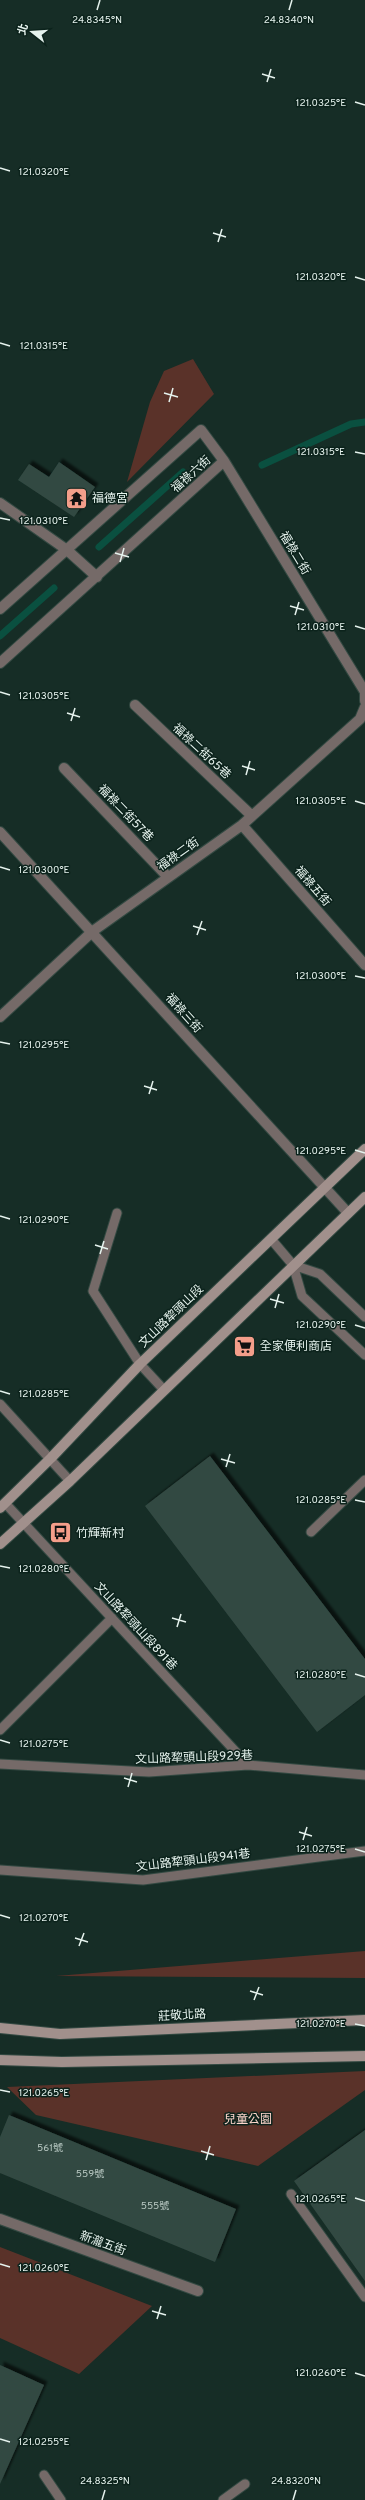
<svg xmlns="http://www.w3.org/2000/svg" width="365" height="2500" viewBox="0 0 365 2500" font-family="Overpass,'Noto Sans TC',sans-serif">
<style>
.green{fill:#5a3229}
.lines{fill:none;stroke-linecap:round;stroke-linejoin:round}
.stream{stroke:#0a5040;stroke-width:7}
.building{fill:#324942;filter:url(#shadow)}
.lane-casing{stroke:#334942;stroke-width:11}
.street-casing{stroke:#334942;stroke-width:12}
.secondary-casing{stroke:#334942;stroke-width:12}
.lane{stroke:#756a68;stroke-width:9}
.street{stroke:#756a68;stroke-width:10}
.secondary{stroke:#a1908c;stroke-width:10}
.ticks{fill:none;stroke:#e5f2ed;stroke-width:1.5}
.labels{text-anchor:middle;stroke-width:3;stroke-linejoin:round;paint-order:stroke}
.number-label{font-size:10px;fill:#b8c8c2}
.street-label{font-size:12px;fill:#e5f2ed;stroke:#0c231c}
.poi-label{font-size:12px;fill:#e5f2ed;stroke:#0c231c;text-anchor:start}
.park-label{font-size:12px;fill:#fed6cc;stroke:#0c231c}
.ticks-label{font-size:10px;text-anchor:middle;fill:#e5f2ed;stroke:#0c231c;stroke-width:3;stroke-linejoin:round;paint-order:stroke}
</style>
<defs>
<filter id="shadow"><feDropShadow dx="3.5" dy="-3.5" stdDeviation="1" flood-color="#0009"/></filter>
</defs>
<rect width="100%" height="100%" fill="#162d26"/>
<path class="green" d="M193,359l21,35 -87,88 23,-80 14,-31z
M365,1951v27l-309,-2z
M365,2071v19l-107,76 -222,-51 -29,-28z
M0,2247l152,59 -73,68 -79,-36z"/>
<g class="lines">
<path class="stream" d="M262,465l89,-41 14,-2
M99,547l84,-75
M0,636l54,-48"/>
</g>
<path class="building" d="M59,462l36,25 -21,30 -56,-37 11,-16 20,13z
M210,1456l155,203v36l-48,37 -172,-226z
M9,2115l227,94 -21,53 -215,-89v-36z
M365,2130v151l-71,-100z
M0,2365l44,20 -44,99z"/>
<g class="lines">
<defs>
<path id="lane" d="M117,1213l-24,78 47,73 24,26
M271,1239l22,26 27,9 45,43
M293,1265l9,31 63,59
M0,1404l70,77
M5,1503l243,262
M311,1532l54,-52
M0,1730l112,-112
M0,1764l149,8 99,-7 117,10
M0,1870l143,10 222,-29
M291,2194l74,103
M44,2475l17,25
M223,2500l22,-16"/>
<path id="street" d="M0,503l67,47 30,27
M0,609l201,-179 23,31 141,231v9
M0,663l224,-202
M135,705l117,111
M64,768l104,109
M242,825l123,140
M0,832l348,381
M0,1017l93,-86 149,-106 118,-106 5,-12
M0,2219l198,72"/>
<path id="secondary" d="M0,1508l51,-50 89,-94 225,-215
M0,1544l70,-63 295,-284
M0,2028l60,6 305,-14
M0,2060l62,2 303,-6"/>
</defs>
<use href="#lane" class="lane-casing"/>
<use href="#street" class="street-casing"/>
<use href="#secondary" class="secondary-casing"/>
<use href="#lane" class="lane"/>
<use href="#street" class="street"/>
<use href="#secondary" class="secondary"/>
</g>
<path class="ticks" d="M97,10l3,-10M289,10l3,-10M262,74l13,4M267,82l4,-13M355,102l10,3M0,168l10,3M213,233l13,4M218,242l4,-13M355,277l10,3M0,343l10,3M164,393l14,4M169,402l4,-14M355,452l10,2M0,518l10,2M115,553l14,4M120,562l4,-14M290,606l14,4M295,615l4,-13M355,626l10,3M0,692l10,3M67,713l13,4M71,721l4,-13M242,766l13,4M246,775l4,-14M355,801l10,3M0,867l10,3M193,926l13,4M197,935l5,-14M355,976l10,2M0,1042l10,2M144,1086l13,4M149,1094l4,-13M355,1150l10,3M0,1216l10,3M95,1245l13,4M100,1254l4,-13M270,1299l14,4M275,1308l4,-14M355,1325l10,3M0,1391l10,3M221,1459l14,4M226,1467l4,-13M355,1500l10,2M0,1566l10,2M172,1618l14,4M177,1627l4,-13M355,1674l10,3M0,1740l10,3M124,1778l13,4M128,1787l4,-14M299,1832l13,4M303,1840l4,-13M355,1849l10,3M0,1915l10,3M75,1938l13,4M79,1946l5,-13M250,1991l13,4M254,2000l5,-13M355,2024l10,2M0,2090l10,2M201,2151l13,4M206,2160l4,-14M355,2198l10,3M0,2264l10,3M152,2311l14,4M157,2319l4,-13M355,2373l10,3M0,2439l10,3M102,2500l3,-10M293,2500l3,-10"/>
<defs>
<symbol id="temple-square" viewBox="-11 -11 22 22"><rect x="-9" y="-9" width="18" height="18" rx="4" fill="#f49e8a" stroke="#0c231c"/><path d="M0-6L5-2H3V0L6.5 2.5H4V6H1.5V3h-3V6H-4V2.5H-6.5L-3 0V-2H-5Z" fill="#111"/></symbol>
<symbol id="supermarket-square" viewBox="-11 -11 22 22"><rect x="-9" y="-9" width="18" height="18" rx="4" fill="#f49e8a" stroke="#0c231c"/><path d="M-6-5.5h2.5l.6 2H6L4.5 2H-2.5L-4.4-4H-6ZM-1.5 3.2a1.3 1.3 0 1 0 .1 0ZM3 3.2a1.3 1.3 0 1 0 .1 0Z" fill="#111"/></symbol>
<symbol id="bus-square" viewBox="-11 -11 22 22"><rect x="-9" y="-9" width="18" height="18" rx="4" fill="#f49e8a" stroke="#0c231c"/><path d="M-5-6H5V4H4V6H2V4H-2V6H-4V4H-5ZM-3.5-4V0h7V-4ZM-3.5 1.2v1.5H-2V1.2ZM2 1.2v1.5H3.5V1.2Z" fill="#111"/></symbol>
</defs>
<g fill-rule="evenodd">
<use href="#temple-square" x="64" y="486" width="25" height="25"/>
<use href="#supermarket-square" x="232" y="1334" width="25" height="25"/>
<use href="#bus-square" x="48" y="1520" width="25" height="25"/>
</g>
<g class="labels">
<g class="number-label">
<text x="50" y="2151">561號</text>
<text x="90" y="2177">559號</text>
<text x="155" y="2209">555號</text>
</g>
<g class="street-label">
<text transform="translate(191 474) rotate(-42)" y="4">福祿六街</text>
<text transform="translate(295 553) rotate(59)" y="4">福祿二街</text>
<text transform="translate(202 751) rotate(43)" y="4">福祿二街65巷</text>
<text transform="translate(126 813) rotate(46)" y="4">福祿二街57巷</text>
<text transform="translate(178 854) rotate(-35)" y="4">福祿二街</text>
<text transform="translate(313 886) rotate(49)" y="4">福祿五街</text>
<text transform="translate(184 1013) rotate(48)" y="4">福祿三街</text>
<text transform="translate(171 1316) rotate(-44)" y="4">文山路犂頭山段</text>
<text transform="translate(136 1626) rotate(47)" y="4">文山路犂頭山段891巷</text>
<text transform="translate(194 1757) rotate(-2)" y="4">文山路犂頭山段929巷</text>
<text transform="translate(193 1860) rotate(-7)" y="4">文山路犂頭山段941巷</text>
<text transform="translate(182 2015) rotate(-3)" y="4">莊敬北路</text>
<text transform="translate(103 2243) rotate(20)" y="4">新瀧五街</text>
</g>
<g class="poi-label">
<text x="92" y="502">福德宮</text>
<text x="260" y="1350">全家便利商店</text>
<text x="76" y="1537">竹輝新村</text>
</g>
<g class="park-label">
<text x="248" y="2123">兒童公園</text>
</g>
</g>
<g class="ticks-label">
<text x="97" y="23">24.8345°N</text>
<text x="289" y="23">24.8340°N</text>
<text x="321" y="106">121.0325°E</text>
<text x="44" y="175">121.0320°E</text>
<text x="321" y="280">121.0320°E</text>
<text x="44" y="349">121.0315°E</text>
<text x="321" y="455">121.0315°E</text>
<text x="44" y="524">121.0310°E</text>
<text x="321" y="630">121.0310°E</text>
<text x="44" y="699">121.0305°E</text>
<text x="321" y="804">121.0305°E</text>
<text x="44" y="873">121.0300°E</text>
<text x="321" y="979">121.0300°E</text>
<text x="44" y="1048">121.0295°E</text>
<text x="321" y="1154">121.0295°E</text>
<text x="44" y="1223">121.0290°E</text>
<text x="321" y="1328">121.0290°E</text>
<text x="44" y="1397">121.0285°E</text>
<text x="321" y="1503">121.0285°E</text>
<text x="44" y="1572">121.0280°E</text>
<text x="321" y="1678">121.0280°E</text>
<text x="44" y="1747">121.0275°E</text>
<text x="321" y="1852">121.0275°E</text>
<text x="44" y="1921">121.0270°E</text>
<text x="321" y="2027">121.0270°E</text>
<text x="44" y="2096">121.0265°E</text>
<text x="321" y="2202">121.0265°E</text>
<text x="44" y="2271">121.0260°E</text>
<text x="321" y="2376">121.0260°E</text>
<text x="44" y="2445">121.0255°E</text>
<text x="105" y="2484">24.8325°N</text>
<text x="296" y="2484">24.8320°N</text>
</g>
<g transform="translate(32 32) rotate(287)" stroke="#0c231c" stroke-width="3" paint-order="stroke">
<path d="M0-3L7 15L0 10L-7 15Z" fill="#e5f2ed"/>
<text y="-6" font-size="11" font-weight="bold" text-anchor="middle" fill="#e5f2ed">北</text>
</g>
</svg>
